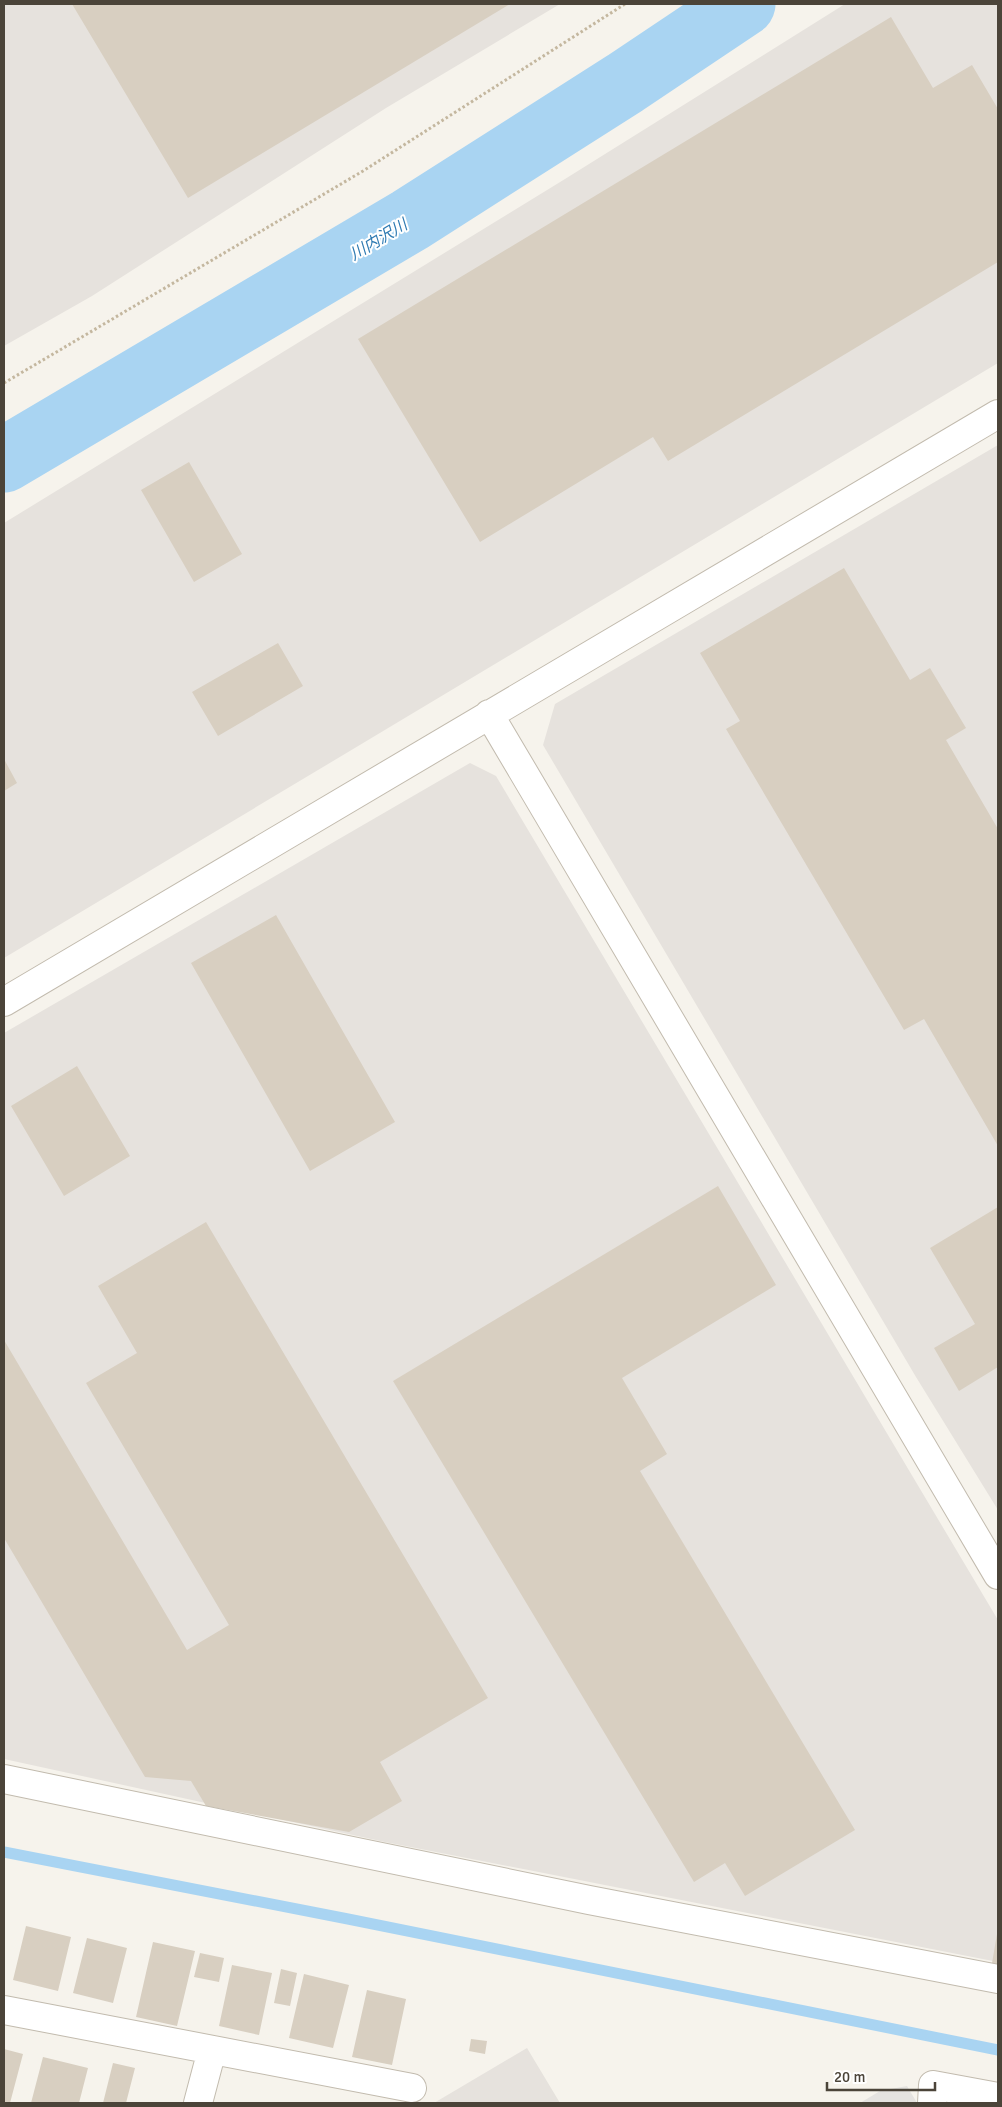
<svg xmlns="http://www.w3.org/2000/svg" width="1002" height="2107" viewBox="0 0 1002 2107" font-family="Signika,'Noto Sans JP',sans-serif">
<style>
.industrial{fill:#e6e2dd}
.parking{fill:#e5e3e0}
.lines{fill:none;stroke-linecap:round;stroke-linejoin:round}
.stream{stroke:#a9d4f2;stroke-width:11}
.river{stroke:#a9d4f2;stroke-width:65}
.building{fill:#d8cfc1}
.street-casing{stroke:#c2bbae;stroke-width:30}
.path{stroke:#c4b79f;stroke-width:3;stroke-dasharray:2.5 2.5;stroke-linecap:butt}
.street{stroke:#fff;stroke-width:28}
.labels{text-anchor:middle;stroke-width:4;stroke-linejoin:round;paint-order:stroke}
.water-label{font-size:16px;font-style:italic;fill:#2e7ab2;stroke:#fff}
</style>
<rect width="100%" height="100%" fill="#f6f3ec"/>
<path class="industrial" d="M4,4h556l-174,104 -294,188 -88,50z
M845,4h153v359l-994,595v-435l561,-344z
M998,445v1065l-82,-133 -373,-632 12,-41z
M470,763l26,13 502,844v342l-613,-120 -381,-83v-726z
M527,2048l33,55h-126z"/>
<path class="parking" d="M907,2086l10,17h-57l20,-12z"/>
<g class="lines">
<path class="stream" d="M4,1852l344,67 650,131"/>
<path class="river" d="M4,460l406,-240 215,-137 118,-79"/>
</g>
<path class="building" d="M72,4h438l-322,194z
M891,17l42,71 39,-23 26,44v153l-330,199 -15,-24 -173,105 -122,-203z
M189,462l53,92 -48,28 -53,-92z
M844,568l66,112 20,-12 36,60 -20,12 52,89v317l-74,-127 -20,11 -178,-301 14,-8 -40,-68z
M278,643l25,43 -85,50 -26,-44z
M4,759l13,24 -13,8z
M276,915l119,207 -85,49 -119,-208z
M77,1066l53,90 -66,40 -53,-90z
M718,1186l58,99 -154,93 45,76 -27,17 215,359 -110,66 -20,-33 -31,19 -301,-501z
M998,1207v160l-39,24 -25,-43 41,-24 -45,-76z
M206,1222l282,476 -108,64 22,39 -53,31 -143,-26 -15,-25 -46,-4 -141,-239v-198l183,310 42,-25 -143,-242 51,-30 -39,-67z
M26,1926l45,11 -13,54 -45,-11z
M997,1934h1v36l-7,-1z
M87,1938l40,10 -14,55 -40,-10z
M153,1942l42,9 -18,75 -41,-9z
M200,1953l24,5 -5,24 -25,-5z
M232,1965l40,8 -13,62 -40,-9z
M281,1969l16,4 -7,33 -16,-3z
M304,1974l45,11 -16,63 -44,-10z
M367,1990l39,9 -14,66 -40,-8z
M471,2039l16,2 -2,13 -16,-3z
M4,2049l19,5 -13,49h-6z
M43,2057l45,11 -9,35h-48z
M113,2063l22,5 -9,35h-23z"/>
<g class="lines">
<defs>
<path id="street" d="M489,714l509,861
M4,1002l994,-588
M4,1779l585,121 409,79
M4,2010l408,78
M198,2103l14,-53
M932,2103l1,-18 65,12"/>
</defs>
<use href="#street" class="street-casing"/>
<path class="path" d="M4,383l359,-212 262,-167"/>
<use href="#street" class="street"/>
</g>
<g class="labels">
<g class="water-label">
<text transform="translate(378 239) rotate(-31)" y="6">川内沢川</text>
</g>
</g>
<rect width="1002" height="2107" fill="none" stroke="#4b4439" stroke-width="10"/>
<path d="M827 2082v8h108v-8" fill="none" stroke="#4b4439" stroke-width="2.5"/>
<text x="834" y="2082" font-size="15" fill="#4b4439" stroke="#ffffff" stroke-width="4" paint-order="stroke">20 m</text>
</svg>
